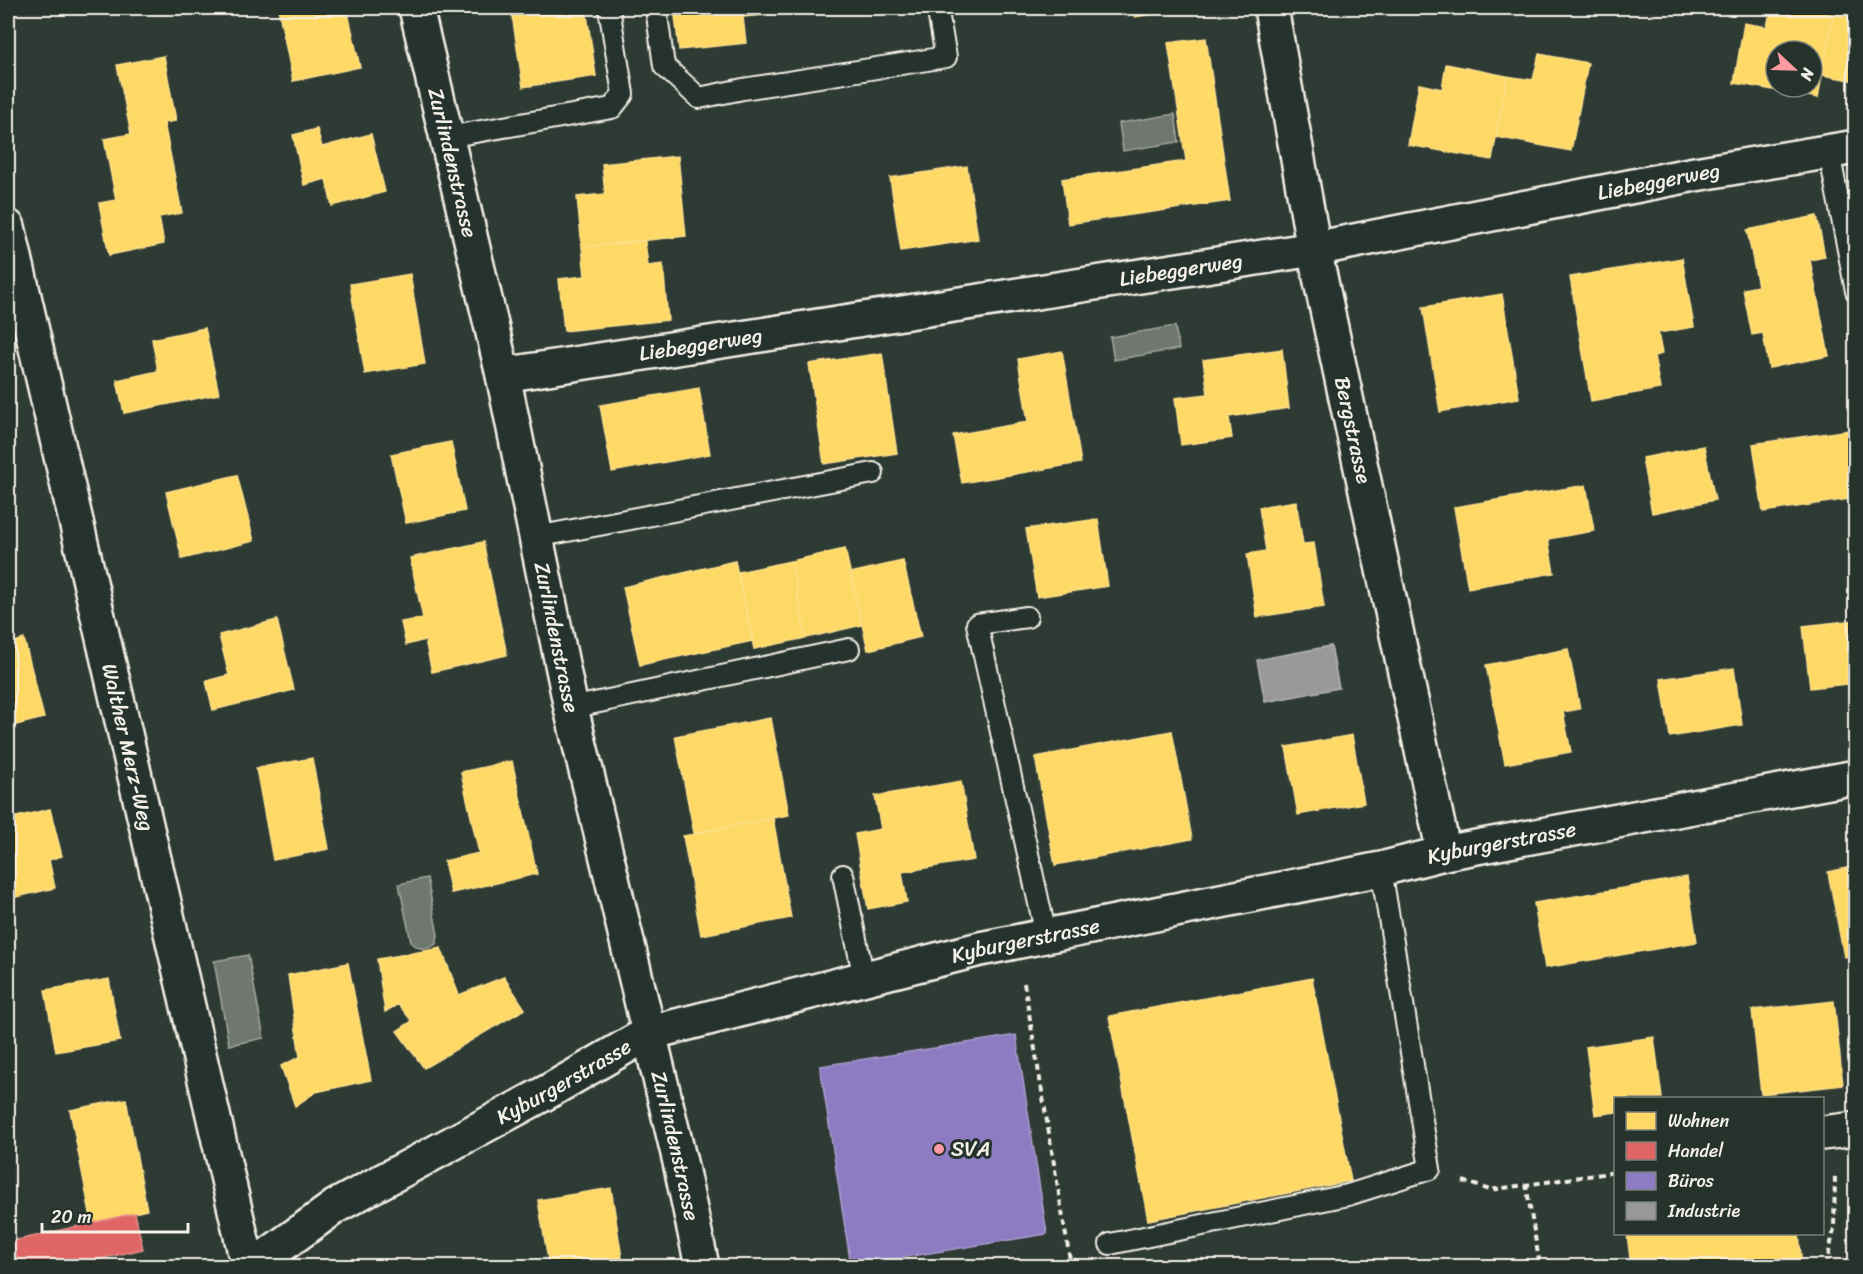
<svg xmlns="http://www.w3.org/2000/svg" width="1863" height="1274" viewBox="0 0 1863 1274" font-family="Sriracha,sans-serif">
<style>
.water{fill:#6f7770;stroke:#a4a8a0;stroke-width:1.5}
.homes{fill:#ffd966;stroke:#fce08d;stroke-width:1.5;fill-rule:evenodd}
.shops{fill:#e06666;stroke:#e6908d;stroke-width:1.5}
.offices{fill:#8e7cc3;stroke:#ad9fce;stroke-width:1.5}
.industry{fill:#999;stroke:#b4b3b1;stroke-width:1.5}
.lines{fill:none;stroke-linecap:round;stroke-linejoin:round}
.service-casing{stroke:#f4f1e8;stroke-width:24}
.minor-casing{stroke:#f4f1e8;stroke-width:38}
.path{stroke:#f4f1e8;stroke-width:4;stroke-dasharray:6 4.5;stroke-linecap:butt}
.service{stroke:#26332d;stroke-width:20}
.minor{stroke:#26332d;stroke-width:33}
.poi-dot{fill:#ff9aa2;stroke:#26332d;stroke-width:2}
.labels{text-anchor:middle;stroke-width:6;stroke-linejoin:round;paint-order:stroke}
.street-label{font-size:21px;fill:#f4f1e8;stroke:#26332d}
.poi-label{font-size:21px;fill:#f4f1e8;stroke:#26332d;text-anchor:start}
</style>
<rect width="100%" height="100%" fill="#2e3b34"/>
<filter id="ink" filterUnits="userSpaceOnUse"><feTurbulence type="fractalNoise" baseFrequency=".0167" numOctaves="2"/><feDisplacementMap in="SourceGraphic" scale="12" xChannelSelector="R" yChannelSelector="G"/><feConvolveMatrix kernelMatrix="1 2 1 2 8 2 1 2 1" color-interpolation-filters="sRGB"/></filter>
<g filter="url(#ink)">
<path class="water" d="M1175,114l4,28 -56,9 -4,-28z
M1175,326l4,23 -65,11 -4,-23z
M427,878l11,57 -2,9c-9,7 -17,6 -25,-2l-12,-58z
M248,955l16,83 -35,7 -15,-84z"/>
<path class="homes" d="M278,8h69l13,59 -67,14z
M511,8h75l10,68 -73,11z
M674,8h139v2l-70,7 3,26 -67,7z
M1133,8h53l-51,9z
M1771,8h25l37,6 -15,84 -84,-15 10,-60 23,4zM1776,51h36v36h-36z
M1833,14l23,4v63l-34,-6z
M1206,38l24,163 -162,23 -6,-45 124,-18 -18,-118z
M1539,54l49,9 -17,88 -75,-14 11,-61 26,4z
M164,56l12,65 -12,2 18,90 -23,4 5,27 -55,11 -10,-52 17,-3 -12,-61 27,-5 -14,-69z
M1446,64l61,12 -15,84 -84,-15 11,-61 23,5z
M317,129l5,18 49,-13 14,58 -53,14 -6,-27 -22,6 -11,-50z
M678,156l8,80 -104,11 -5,-50 28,-3 -3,-30z
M967,166l11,73 -77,12 -11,-73z
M1817,216l8,41 -15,3 19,96 -60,12 -6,-35 -11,2 -9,-46 15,-3 -11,-56z
M645,241l3,25 15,-2 5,56 -104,11 -5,-52 26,-3 -3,-29z
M1682,258l12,69 -36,6 4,21 -8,2 6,33 -69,12 -21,-124z
M410,274l15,90 -60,10 -15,-90z
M1502,294l17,104 -79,14 -17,-105z
M205,328l14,66 -95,19 -7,-33 41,-9 -6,-32z
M1282,349l7,59 -60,9 3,21 -51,7 -6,-47 33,-4 -5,-34z
M1062,351l19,112 -119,20 -9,-48 75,-13 -10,-63z
M882,353l15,100 -73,11 -15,-100z
M699,388l11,66 -98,18 -12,-67z
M1856,429v69l-93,14 -10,-68z
M451,442l14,69 -59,12 -15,-69z
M1704,446l11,54 -63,13 -10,-55z
M237,475l17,66 -72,18 -16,-67z
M1586,485l8,46 -46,8 6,34 -86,15 -14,-81z
M1296,501l7,43 11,-1 10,64 -67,10 -10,-63 19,-3 -7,-44z
M1098,519l10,67 -71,11 -11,-68z
M483,542l24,113 -75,17 -7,-32 -19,5 -5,-23 22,-4 -13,-60z
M845,549l17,76 -56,13 -15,-77z
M735,561l18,80 -113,24 -17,-78z
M791,561l15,77 -52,11 -16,-77z
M903,561l18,76 -53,13 -18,-77z
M277,620l17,70 -81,20 -7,-29 23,-6 -10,-40z
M1856,620v63l-46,5 -7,-62z
M24,639l20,79 -36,9v-83z
M1568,649l12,60 -17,3 8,40 -66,12 -19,-99z
M1734,668l8,57 -72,12 -9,-58z
M771,718l18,97 -95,18 -19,-97z
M1172,731l20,108 -137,26 -20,-108z
M1352,735l12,68 -66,12 -12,-68z
M312,758l17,91 -56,11 -17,-92z
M512,761l25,113 -86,19 -7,-32 35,-8 -18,-81z
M961,781l13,79 -72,12 5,30 -39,7 -13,-75 26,-5 -6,-33z
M50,809l12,47 -13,4 6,28 -47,11v-80z
M773,818l18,100 -90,17 -18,-99z
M1856,866v89l-12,2 -16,-85z
M1687,877l10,65 -152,26 -11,-65z
M441,948l18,47 45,-18 21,32 -101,59 -27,-37 15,-10 -14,-17 -13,8 -8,-53z
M348,963l23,117 -55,12 -21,14 -14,-40 19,-9 -12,-82z
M1312,978l39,203 -203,39 -39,-204z
M109,979l11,62 -64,11 -11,-62z
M1834,1001l9,84 -82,9 -9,-84z
M1654,1037l8,61h-46v14l-21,3 -9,-68z
M126,1099l21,111 -55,13 -22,-113z
M611,1188l11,70 -52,8h-21l-11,-66z
M1627,1234h172l3,32h-171z"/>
<path class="shops" d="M135,1213l8,36 -55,13 1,4h-70l-6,-25z"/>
<path class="offices" d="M1016,1035l31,199 -196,32 -31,-200z"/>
<path class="industry" d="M1331,646l8,42 -74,14 -8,-42z"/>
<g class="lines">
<defs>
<path id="service" d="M656,8l8,58 35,32 44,-9 203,-32 -7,-39
M447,137l165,-29 11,-14 -14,-86
M1829,152l27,139
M536,537l337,-64
M1027,617l-50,7 69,311
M571,708l278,-59
M843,875l21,104
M1110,1244l238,-49 82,-26 -49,-300"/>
<g id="minor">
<path id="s1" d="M416,8l87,367 68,333 109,454 22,104"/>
<path id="s2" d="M1271,8l43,241 130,604"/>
<path id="s3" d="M8,227l240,1039"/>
<path id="s4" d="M503,375l811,-126 381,-75 161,-27"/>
<path d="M1822,1133l34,-4"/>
<path id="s5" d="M253,1266l83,-60 213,-115 100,-58 331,-84 401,-80 63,-16 412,-76"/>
</g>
</defs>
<use href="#service" class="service-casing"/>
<use href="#minor" class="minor-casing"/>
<path class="path" d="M1024,983l46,277
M1463,1181l27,9 126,-18
M1526,1184l14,82
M1060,1266l19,-9
M1826,1266l8,-37 1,-55"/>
<use href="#service" class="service"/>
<use href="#minor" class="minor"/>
</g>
</g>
<circle class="poi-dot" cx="939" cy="1149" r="6"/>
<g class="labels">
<g class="street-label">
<text dy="7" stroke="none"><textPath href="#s1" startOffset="159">Zurlindenstrasse</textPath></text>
<text dy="7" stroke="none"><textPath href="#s4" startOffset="1172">Liebeggerweg</textPath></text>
<text dy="7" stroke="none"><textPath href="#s4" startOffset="686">Liebeggerweg</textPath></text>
<text dy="7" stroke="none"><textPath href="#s4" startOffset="200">Liebeggerweg</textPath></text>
<text dy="7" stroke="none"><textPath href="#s2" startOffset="430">Bergstrasse</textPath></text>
<text dy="7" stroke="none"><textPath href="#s1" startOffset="645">Zurlindenstrasse</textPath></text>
<text dy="7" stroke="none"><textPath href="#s3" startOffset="534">Walther Merz-Weg</textPath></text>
<text dy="7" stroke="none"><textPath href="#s5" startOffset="1334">Kyburgerstrasse</textPath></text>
<text dy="7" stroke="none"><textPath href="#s5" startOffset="848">Kyburgerstrasse</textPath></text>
<text dy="7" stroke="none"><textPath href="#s5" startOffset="362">Kyburgerstrasse</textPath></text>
<text dy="7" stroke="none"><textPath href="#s1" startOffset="1167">Zurlindenstrasse</textPath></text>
</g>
<g class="poi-label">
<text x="951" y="1156">SVA</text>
</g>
</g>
<rect width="1863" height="1274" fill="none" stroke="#26332d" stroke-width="30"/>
<rect x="15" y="15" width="1833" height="1244" fill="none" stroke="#f4f1e8" stroke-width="2" filter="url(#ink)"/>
<rect x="1614" y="1097" width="210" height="138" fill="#26332d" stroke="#787f78" stroke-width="1.5"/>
<rect x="1626" y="1112" width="30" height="18" fill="#ffd966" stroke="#787f78" stroke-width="1.5"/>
<text x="1668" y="1127" font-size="18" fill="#f4f1e8">Wohnen</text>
<rect x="1626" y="1142" width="30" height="18" fill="#e06666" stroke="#787f78" stroke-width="1.5"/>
<text x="1668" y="1157" font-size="18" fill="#f4f1e8">Handel</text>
<rect x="1626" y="1172" width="30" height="18" fill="#8e7cc3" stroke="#787f78" stroke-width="1.5"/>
<text x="1668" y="1187" font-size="18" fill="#f4f1e8">Büros</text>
<rect x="1626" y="1202" width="30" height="18" fill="#999999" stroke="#787f78" stroke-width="1.5"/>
<text x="1668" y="1217" font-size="18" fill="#f4f1e8">Industrie</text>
<g transform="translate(1794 69) rotate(112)"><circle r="28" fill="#26332d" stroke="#787f78" stroke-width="1.5"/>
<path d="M0-4.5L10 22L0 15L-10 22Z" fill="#ff9aa2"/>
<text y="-9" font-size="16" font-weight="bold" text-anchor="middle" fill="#f4f1e8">N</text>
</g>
<path d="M42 1223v9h146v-9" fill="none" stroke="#f4f1e8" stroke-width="3"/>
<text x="51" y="1223" font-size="18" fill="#f4f1e8" stroke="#26332d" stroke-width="4.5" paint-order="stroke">20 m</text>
</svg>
